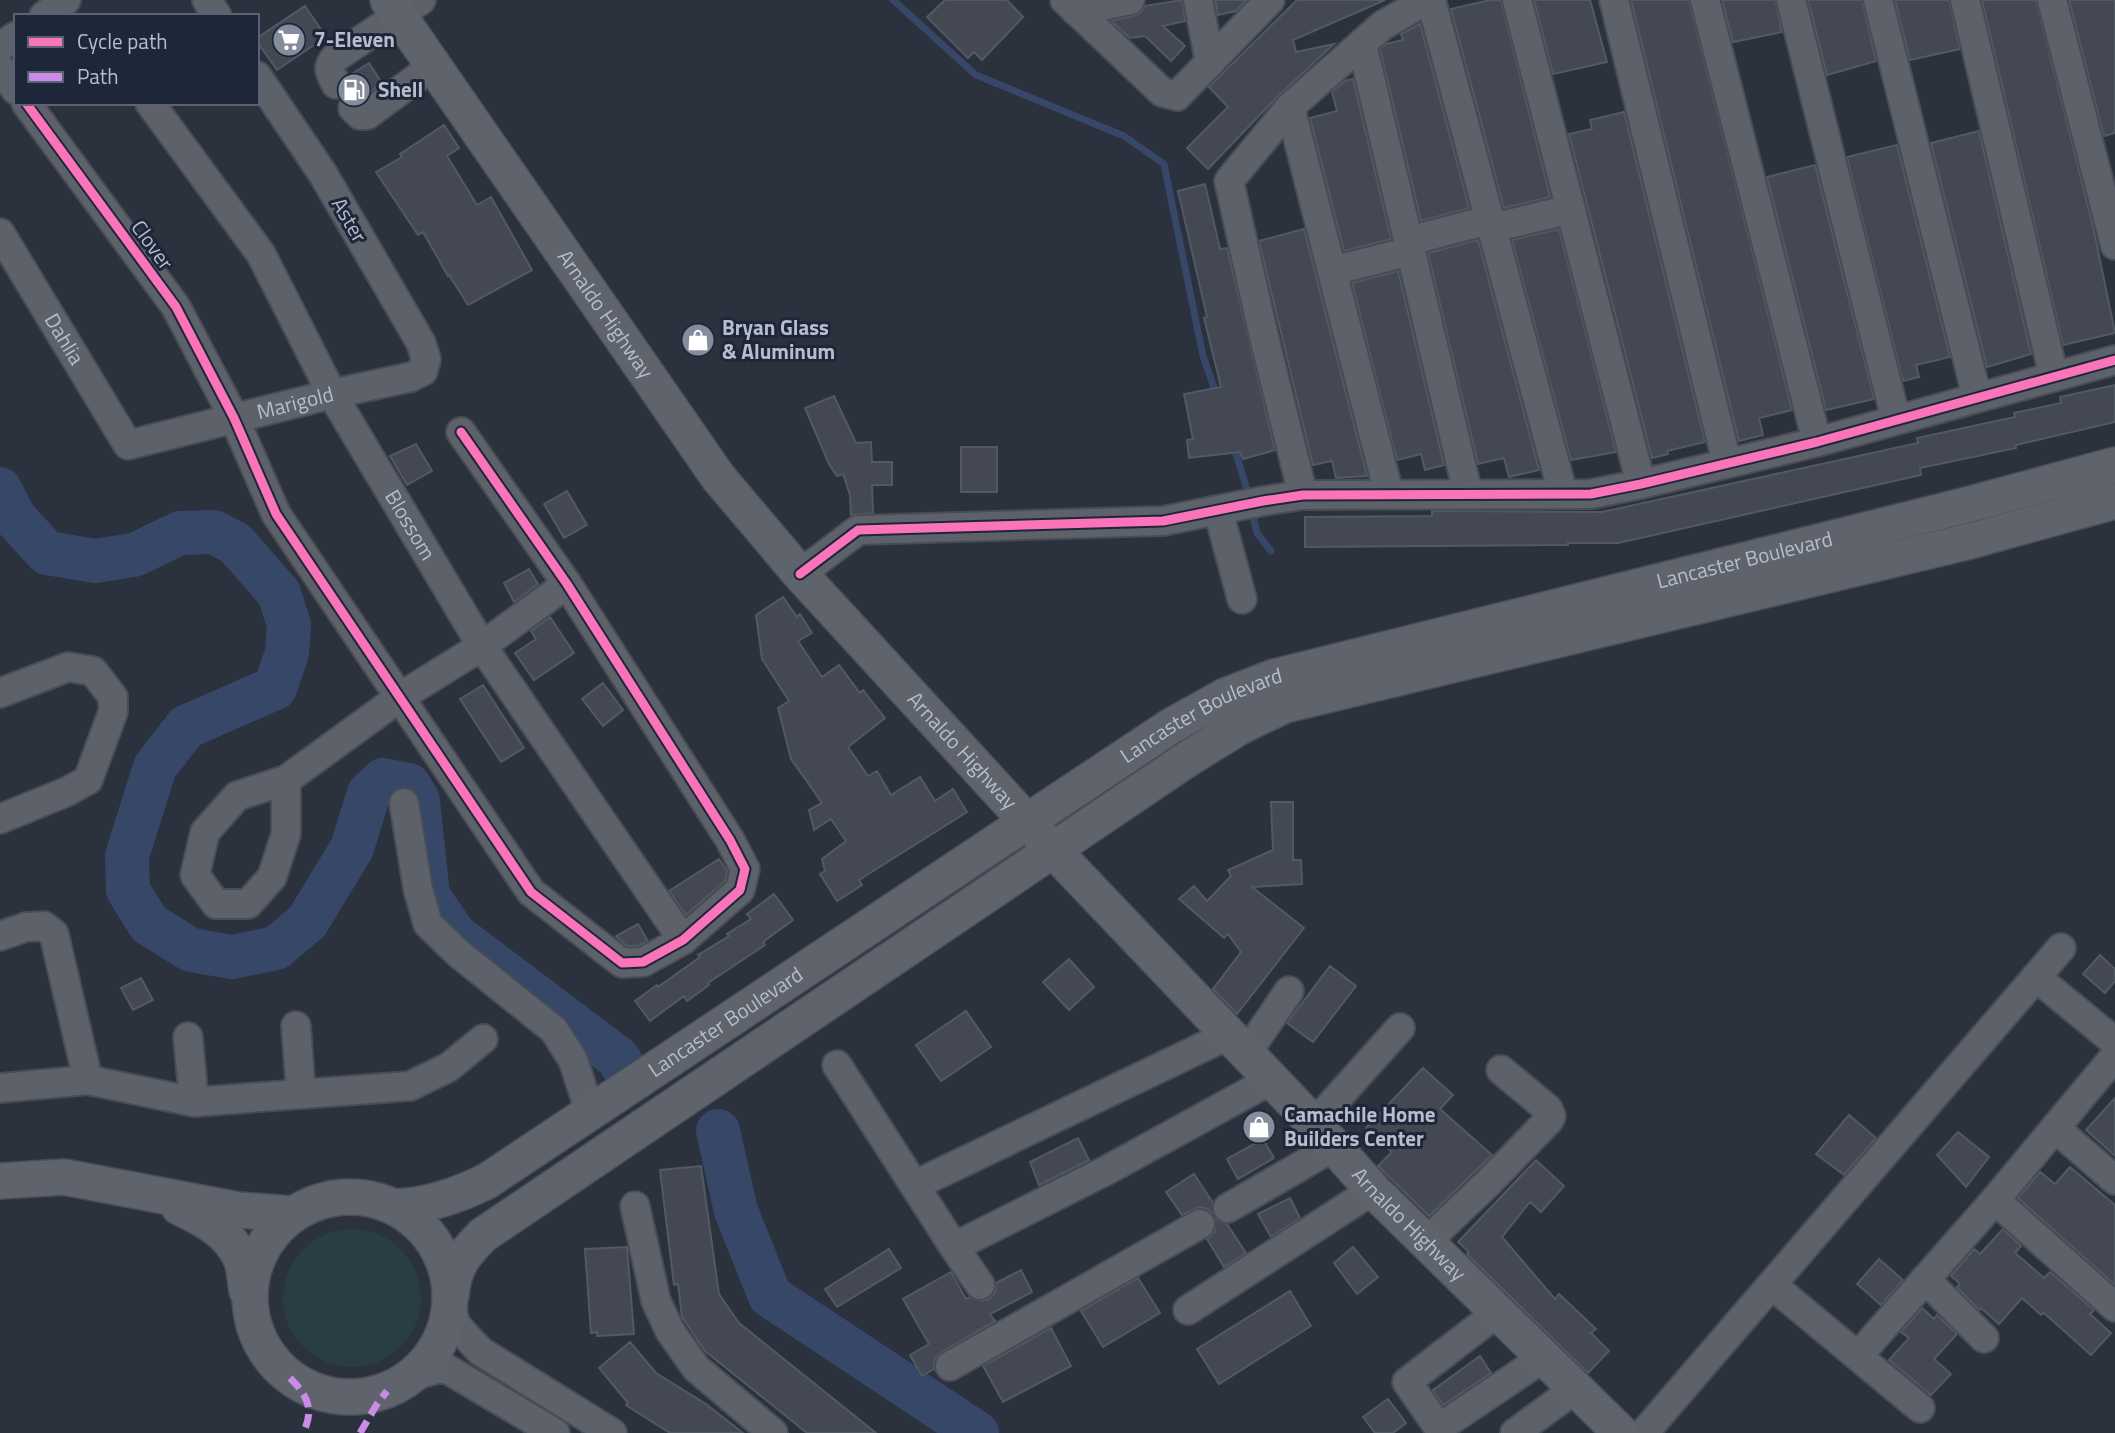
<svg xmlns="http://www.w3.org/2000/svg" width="2115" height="1433" viewBox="0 0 2115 1433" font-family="'Titillium Web',sans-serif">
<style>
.green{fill:#283d44}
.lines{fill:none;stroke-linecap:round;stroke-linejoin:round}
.stream{stroke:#364768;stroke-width:7}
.river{stroke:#364768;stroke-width:44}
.building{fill:#434852;stroke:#535964;stroke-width:2}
.minor-casing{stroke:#484c55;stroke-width:32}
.major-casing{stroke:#494e59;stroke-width:38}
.minor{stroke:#5c616a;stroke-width:28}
.major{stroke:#5f636b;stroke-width:35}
.quiet{stroke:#ca8be6;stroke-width:7;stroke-dasharray:14 7;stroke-linecap:butt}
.cycleway-casing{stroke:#1e2639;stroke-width:13}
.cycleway{stroke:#fb73b8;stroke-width:9}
.labels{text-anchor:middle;stroke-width:6;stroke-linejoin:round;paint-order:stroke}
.poi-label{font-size:21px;font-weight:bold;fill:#b6bdcd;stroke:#1e2639;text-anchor:start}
.street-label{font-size:21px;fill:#b6bdcd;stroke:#1e2639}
</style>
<rect width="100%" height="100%" fill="#2b313d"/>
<path class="green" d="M283 1298a69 69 0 1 1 138 0a69 69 0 1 1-138 0Z"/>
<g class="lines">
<path class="stream" d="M893,0l83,75 148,61 40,28 39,192 14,40
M1233,444l16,52
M1251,508l6,25 14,18"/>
<path class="river" d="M0,489l14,28 33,36 48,8 39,-6 46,-22 34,-1 21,11 44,50 10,32 -2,28 -12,35 -89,39 -31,40 -28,89 1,34 21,34 42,26 41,7 44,-9 31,-26 45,-74 17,-55 14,-13 26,5 9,15 10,96 27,39 163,123 10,16
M718,1131l18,80 34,85 207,137"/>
</g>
<path class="building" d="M945,0h62l16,17 -41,43 -8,-8 -6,6 -41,-41z
M1182,0l3,21 -22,5 22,20 -14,15 -26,-25 -15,2 -19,-17 23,-5 7,-4 4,-6z
M1215,0h31v1l-10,10 -18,4z
M1297,0h88l-92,40 3,12 38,-8 -55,51 -71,74 -21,-21 41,-41 -19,-20z
M1490,0h11l49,197 -46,11 -53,-199z
M1534,0h56l17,62 -54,12z
M1631,0h58l103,410 -33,8 4,17 -24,6z
M1722,0h53l7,32 -49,10z
M1808,0h54l14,61 -49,14z
M1895,0h54l11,49 -50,11z
M1982,0h54l58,231 21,102 -52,12z
M2069,0h46v133l-11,3z
M305,6l21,31 -49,33 -20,-28v-4z
M1420,24l49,184 -48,13 -41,-172 6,-5 17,-4 -2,-6z
M369,63l13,20 -17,13 -7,-4h-7l2,-8 -3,-9z
M1353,79l38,160 -47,12 -34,-133 27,-7 -5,-19 13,-11z
M1624,112l81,330 -38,9 1,3 -16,4 -83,-324 23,-5 -2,-9z
M444,125l15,23 -12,8 3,5 27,44 14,-8 41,73 -64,35 -19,-30 -1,1 -25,-44 -5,3 -42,-63 26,-15 -2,-3z
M1979,131l52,223 -44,13 -56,-224z
M1897,145l53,212 -34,8 3,12 -16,4 -56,-224z
M1815,165l59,234 -48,11 -59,-233z
M1205,184l15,65 7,-1 48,202 -32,9 -3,-7 -51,6 -2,-18 6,-1 -9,-45 37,-7 -17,-69 3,-1 -29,-126z
M1304,229l63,247 -31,2 -4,-17 -19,4 -54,-224z
M1559,229l57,223 -45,8 -59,-220z
M1478,240l61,230 -30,7 -5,-19 -26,6 -50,-211z
M1398,271l46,194 -19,5 -4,-16 -24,6 -45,-177z
M2115,385v37l-99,23v3l-96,20 1,7 -303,68h-50v2l-263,2v-30l127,-1v-5l170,1 316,-69 -1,-5 98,-21 -1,-4 47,-10 -1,-6z
M834,396l22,47 15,-1 1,20h20v23h-20l1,28 -22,2 -1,-20 -7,-21 -6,2 -8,-12 -24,-56z
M416,444l16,27 -25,14 -17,-29z
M961,447h36v45h-36z
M567,491l20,34 -23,13 -20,-34z
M529,569l9,15 -24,18 -10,-19z
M783,597l14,20 3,-3 12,19 -14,8 24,36 17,-12 21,28 3,-3 22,28 -37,29 20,29 9,-5 14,24 29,-18 15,24 18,-12 14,23 -108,68 3,5 -25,16 -17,-27 5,-3 -3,-12 24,-18 -15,-22 -17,11 -5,-20 13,-7 -31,-44 -13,-51 11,-7 -27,-42 -6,-44z
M550,617l24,36 -40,27 -19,-27 21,-14 -5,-8z
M603,683l20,27 -20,16 -21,-27z
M483,685l41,63 -23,14 -41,-63z
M1271,802h22v58h8l1,24 -50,3 52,41 -67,86 -24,-25 28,-37 -13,-18 -4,4 -45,-39 15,-13 13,15 24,-25 -3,-6 45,-20z
M719,859l8,12 -2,10 -39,34 -17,-24z
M774,894l19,26 -30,22 2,3 -57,38 1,2 -22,16 -3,-5 -34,25 -15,-20 22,-16 1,2 42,-30 -2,-2 31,-19 -2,-2 24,-15 -4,-5z
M638,924l10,17 -10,5h-11l-9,-8 -2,-2z
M2100,955l15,14v12l-10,12 -22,-19z
M1069,959l25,28 -25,23 -26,-28z
M1330,966l26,20 -43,56 -26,-19z
M141,978l12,22 -20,10 -12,-22z
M966,1011l25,36 -50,34 -25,-36z
M1423,1068l30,27 -13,14 52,46 -63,61 -51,-50 14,-14 -26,-24z
M2115,1098v58l-29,-26z
M1849,1115l27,23 -32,37 -28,-21z
M1958,1132l31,25 -23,30 -29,-32z
M1078,1138l11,22 -50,25 -9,-23z
M1263,1139l11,19 -36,21 -11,-20z
M1536,1160l28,26 -23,26 -11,-10 -28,35 53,62 4,-5 37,35 -5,4 18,18 -21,22 -121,-119 2,-2 -11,-10z
M701,1166l18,128 20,29 137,110h-69l-102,-82 -23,-34 -4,-33 -4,1 -14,-115z
M2070,1167l45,38v80l-97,-87 22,-26 15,12z
M1194,1174l19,29v11l-5,-5 -9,-2 -17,8 -16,-23z
M1290,1198l10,20 -29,19 -13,-23z
M1215,1218l12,6 19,29 -22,14 -17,-28 8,-7z
M2003,1229l18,17 -6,7 29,25 6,-6 44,38 -4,4 21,19 -20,22 -47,-42 -3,2 -19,-17 -23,26 -18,-16 -2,2 -22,-23 3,-3 -9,-8 23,-27 6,5z
M627,1247l7,87 -37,2v-4l-6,1 -6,-84z
M1353,1247l25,30 -21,17 -23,-31z
M889,1249l12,19 -64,39 -12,-18z
M1879,1259l24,21 -22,25 -24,-21z
M1021,1270l11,22 -42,22 5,7 -53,31 -7,6 -1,11 -12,7 -12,-21 19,-11 -26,-45 48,-27 15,27 4,-2 12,4 7,-2 6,-6 1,-10z
M1138,1278l22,35 -57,34 -22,-36z
M1290,1291l21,35 -92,58 -22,-35z
M1922,1308l12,11 3,-4 20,19 -23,25 17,15 -20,21 -42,-35 20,-22 -8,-6z
M1051,1328l20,38 -68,36 -20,-36z
M630,1342l26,31 50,31 37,29h-73l-44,-28 2,-2 -29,-35z
M1480,1356l11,17 -48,32 -10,-15z
M1388,1399l18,24 -13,10h-18l-12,-16z"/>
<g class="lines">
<defs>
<g id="minor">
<path d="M207,0l10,16"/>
<path d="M1065,0l97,92 15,4 93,-96"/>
<path d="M1198,0l12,63"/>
<path d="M1431,0l132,494"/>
<path d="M1517,0l124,484"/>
<path d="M1614,0l113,463"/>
<path d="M1705,0l112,442"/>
<path d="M1791,0l105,420"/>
<path d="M1878,0l99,397"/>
<path d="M1965,0l89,377"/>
<path d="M2052,0l63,245"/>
<path d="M1076,11l54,-11"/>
<path d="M44,16l22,-16"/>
<path d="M1362,44l106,450"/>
<path d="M0,47l16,-11"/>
<path d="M0,68l16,22"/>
<path d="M336,84c-6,-11 -10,-17 0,-27l85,-57"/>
<path d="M26,103l150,204 58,111 42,96 255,378 91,71 21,-1 40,-22 57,-50 5,-21 -15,-29 -163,-256 -106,-152"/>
<path id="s1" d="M150,103l111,151 71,140 150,252 201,294"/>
<path d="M1290,107l99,387"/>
<path d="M353,108l7,7h7l66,-49"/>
<path d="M1492,228l79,-19"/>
<path id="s2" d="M0,233l128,212 204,-51 79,-17 12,-6 3,-12 -5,-16 -98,-169 -66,-98"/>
<path d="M1408,241l81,-21"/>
<path d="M1332,271l79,-20"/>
<path d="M1303,495l-39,-158 -35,-156 61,-74 93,-82 44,-25"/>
<path d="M1218,510l24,89"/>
<path d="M800,574l58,-44 305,-9 100,-20 40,-6 288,-1 50,-10 176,-42 298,-82"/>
<path d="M0,693l68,-26 25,4 20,26v15l-25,68 -22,12 -66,27"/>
<path d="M286,780v54l-14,43 -24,27h-32l-21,-29 10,-43 32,-36 49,-16 114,-83 82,-51 85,-62"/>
<path d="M404,803l14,86 10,35 30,29 96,77 19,30 17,52"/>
<path d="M0,936l26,-9 18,-1 10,8 34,146"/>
<path d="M2036,977l79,65"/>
<path d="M296,1026l5,68"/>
<path d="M188,1037l6,65"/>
<path d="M1246,1054l43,-63"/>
<path d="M837,1065l117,182 155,-78 162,-89"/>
<path d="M0,1088l88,-8 106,22 216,-16 39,-19 34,-28"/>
<path d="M1314,1124l86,-96"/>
<path d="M2055,1128l60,52"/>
<path d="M915,1185l313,-150"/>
<path d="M1995,1200l120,107"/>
<path d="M635,1206l21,95 14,30 26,37 77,65"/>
<path d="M1228,1208l107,-62"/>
<path d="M1427,1241l61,-58 61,-63 2,-4 -3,-7 -47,-39"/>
<path d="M954,1247l26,38"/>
<path d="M1925,1279l59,59"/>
<path d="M1772,1285l148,123"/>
<path d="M451,1308l5,17 24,26 132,82"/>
<path d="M1188,1310l185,-120"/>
<path d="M1498,1312l-91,70 32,46 104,-70"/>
<path d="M1858,1356l137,-156 120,-144"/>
<path d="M950,1366l250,-142"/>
<path d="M413,1376l24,-7h10l108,64"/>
<path d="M1515,1433l60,-44"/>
<path d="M1644,1433l417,-485"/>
</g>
<g id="major">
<path id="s3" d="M388,0l330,477 82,97 254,277 260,273 59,66 248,243"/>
<path d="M0,1181l64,-4 174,33 55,4"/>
<circle cx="350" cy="1297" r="100"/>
<path d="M179,1207c25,12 51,25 62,52 4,9 4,22 6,32"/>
<path id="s4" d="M395,1207c33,-1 62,-11 92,-26l684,-455 54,-30 49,-19 689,-171 152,-41"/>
<path d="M451,1295c3,-29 12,-40 32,-60l706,-477 52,-32 44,-21 685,-164 145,-40"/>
</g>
</defs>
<use href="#minor" class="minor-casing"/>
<use href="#major" class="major-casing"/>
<use href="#minor" class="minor"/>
<use href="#major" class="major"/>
<path class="quiet" d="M290,1378c17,17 25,31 13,55
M360,1433l17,-29 10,-13"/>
<defs>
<path id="cycleway" d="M26,103l150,204 58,111 42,96 255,378 91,71 21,-1 40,-22 57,-50 5,-21 -15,-29 -163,-256 -106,-152
M800,574l58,-44 305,-9 100,-20 40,-6 288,-1 50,-10 176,-42 298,-82"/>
</defs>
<use href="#cycleway" class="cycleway-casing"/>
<use href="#cycleway" class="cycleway"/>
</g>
<defs>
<symbol id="supermarket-disc" viewBox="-11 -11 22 22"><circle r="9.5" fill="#858c9b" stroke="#1e2639"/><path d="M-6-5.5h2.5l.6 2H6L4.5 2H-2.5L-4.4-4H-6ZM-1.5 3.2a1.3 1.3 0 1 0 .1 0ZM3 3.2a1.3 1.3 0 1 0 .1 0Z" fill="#fff"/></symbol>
<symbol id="fuel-disc" viewBox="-11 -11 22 22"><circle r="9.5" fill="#858c9b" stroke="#1e2639"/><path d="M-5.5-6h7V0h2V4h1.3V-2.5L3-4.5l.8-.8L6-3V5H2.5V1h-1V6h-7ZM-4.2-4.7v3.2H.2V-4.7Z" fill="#fff"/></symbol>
<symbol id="shop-disc" viewBox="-11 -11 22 22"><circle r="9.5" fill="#858c9b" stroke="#1e2639"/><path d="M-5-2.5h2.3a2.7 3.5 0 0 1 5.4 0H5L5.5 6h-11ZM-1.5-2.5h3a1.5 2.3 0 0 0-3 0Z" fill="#fff"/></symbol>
</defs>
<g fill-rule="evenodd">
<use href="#supermarket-disc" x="270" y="21" width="38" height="38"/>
<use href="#fuel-disc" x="335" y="71" width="38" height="38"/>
<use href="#shop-disc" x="679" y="321" width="38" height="38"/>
<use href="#shop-disc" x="1240" y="1108" width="38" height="38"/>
</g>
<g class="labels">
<g class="poi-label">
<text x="314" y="47">7-Eleven</text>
<text x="378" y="97">Shell</text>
<text x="722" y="335">Bryan Glass<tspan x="722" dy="24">&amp; Aluminum</tspan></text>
<text x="1284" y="1122">Camachile Home<tspan x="1284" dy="24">Builders Center</tspan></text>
</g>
<g class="street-label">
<text transform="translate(349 220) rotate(60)" y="7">Aster</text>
<text transform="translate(152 245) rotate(54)" y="7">Clover</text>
<text dy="7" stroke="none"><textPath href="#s3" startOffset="382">Arnaldo Highway</textPath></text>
<text dy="7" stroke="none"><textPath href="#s2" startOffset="124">Dahlia</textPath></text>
<text dy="7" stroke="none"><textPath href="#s2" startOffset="420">Marigold</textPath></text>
<text dy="7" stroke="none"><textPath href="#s1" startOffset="497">Blossom</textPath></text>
<text dy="7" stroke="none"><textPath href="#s4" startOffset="1517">Lancaster Boulevard</textPath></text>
<text dy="7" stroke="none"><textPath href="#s4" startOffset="950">Lancaster Boulevard</textPath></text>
<text dy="7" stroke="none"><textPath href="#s3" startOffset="947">Arnaldo Highway</textPath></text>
<text dy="7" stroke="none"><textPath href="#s4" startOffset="383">Lancaster Boulevard</textPath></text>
<text dy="7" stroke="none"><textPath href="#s3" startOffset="1598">Arnaldo Highway</textPath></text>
</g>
</g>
<rect x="14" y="14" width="245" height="91" fill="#1e2639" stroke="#5b6274" stroke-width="2"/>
<rect x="28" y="37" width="35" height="10" fill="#fb73b8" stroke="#5b6274" stroke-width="2"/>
<text x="77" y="49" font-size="21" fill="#b6bdcd">Cycle path</text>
<rect x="28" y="72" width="35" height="10" fill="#ca8be6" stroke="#5b6274" stroke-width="2"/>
<text x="77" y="84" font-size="21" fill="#b6bdcd">Path</text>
</svg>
